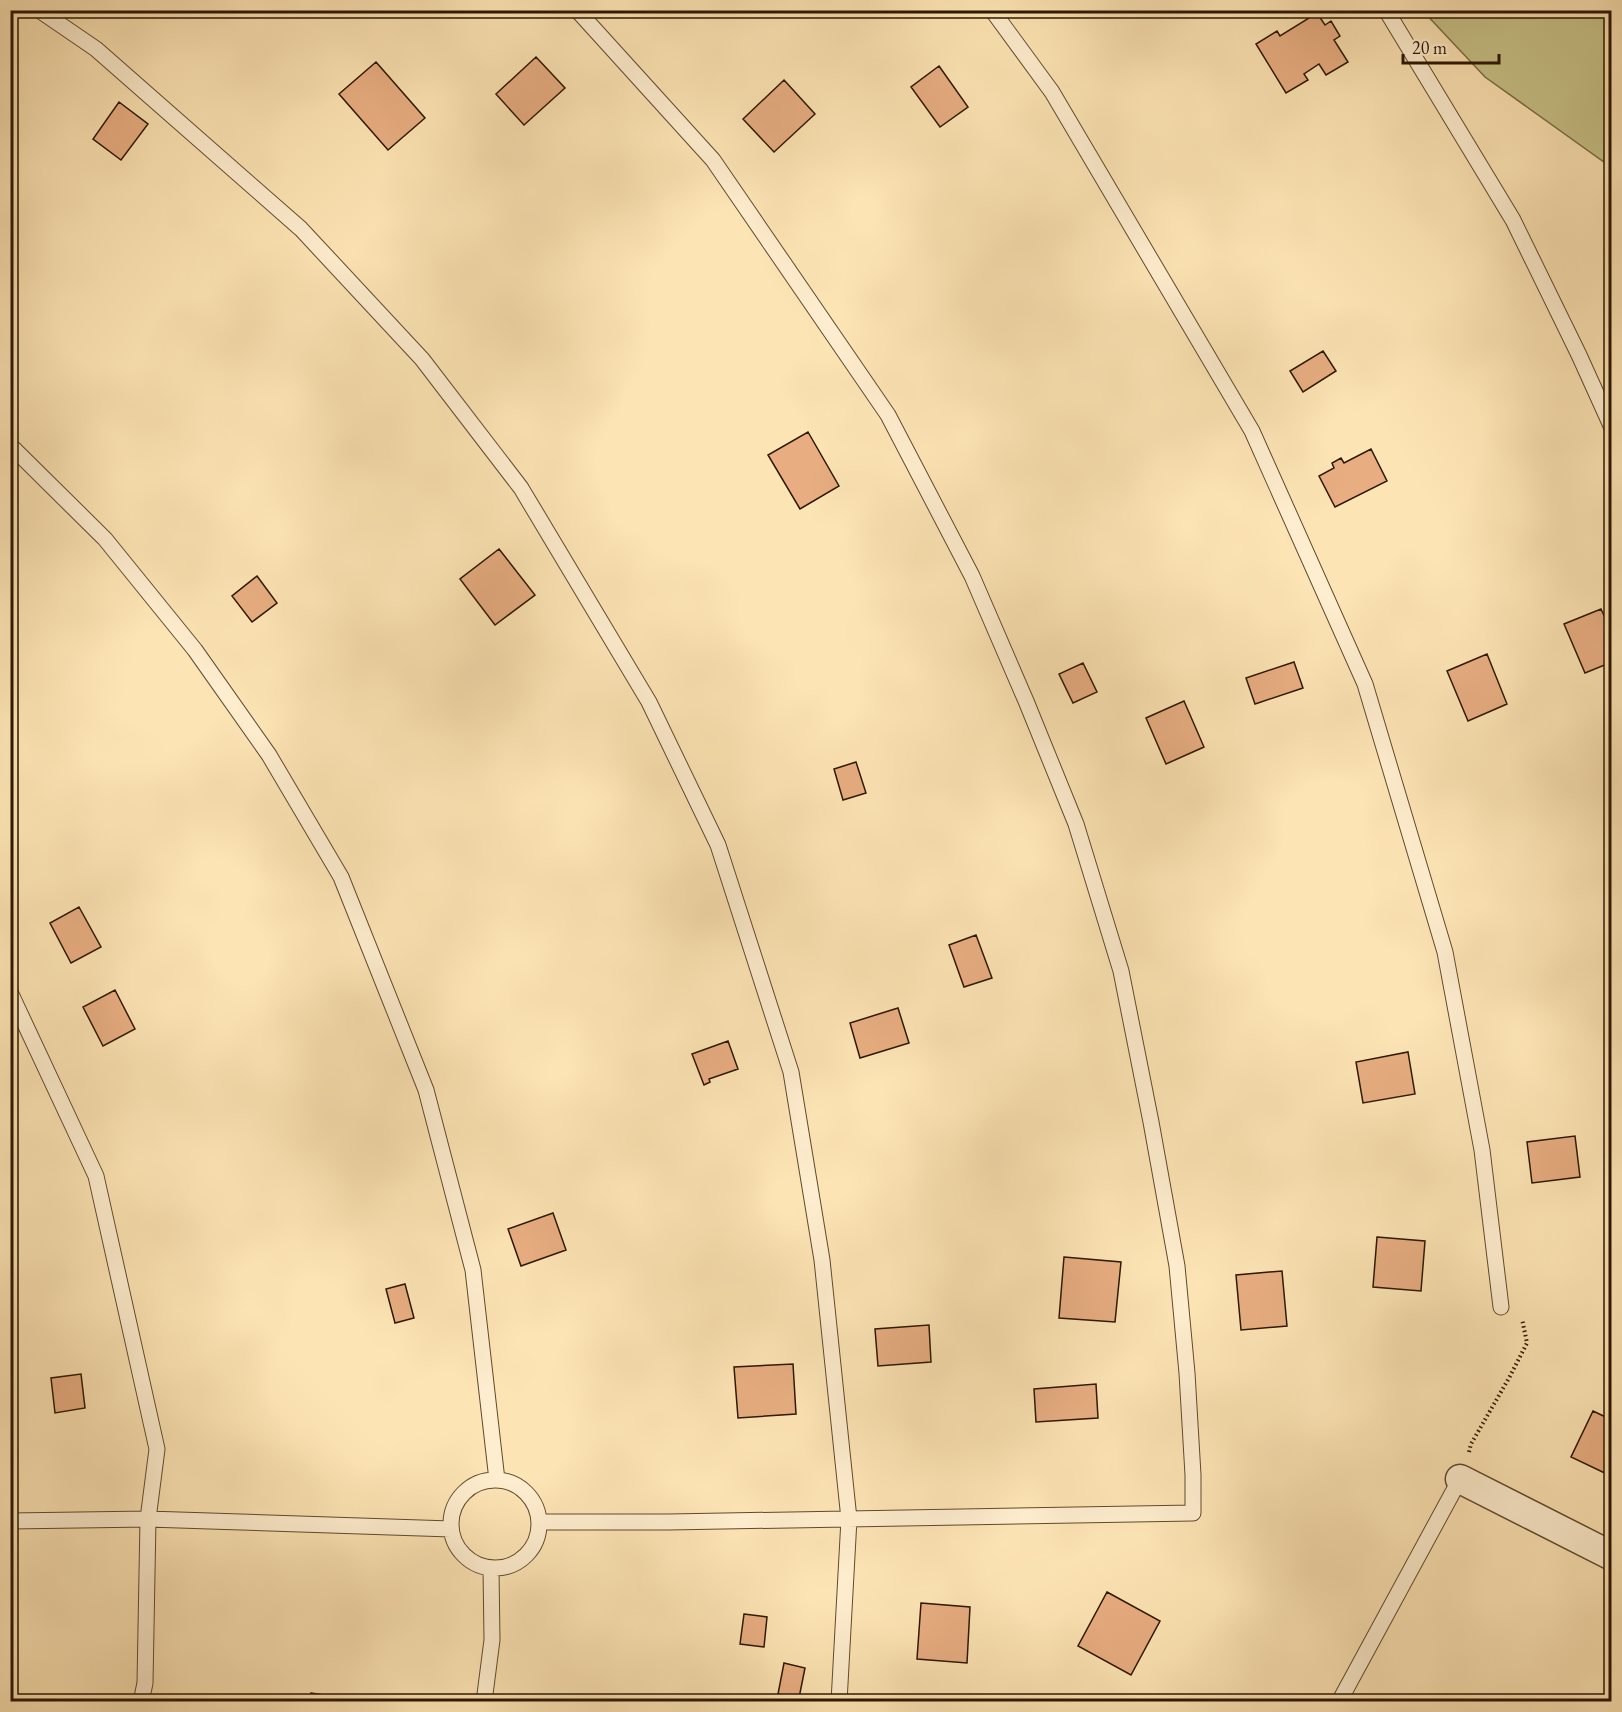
<svg xmlns="http://www.w3.org/2000/svg" width="1622" height="1712" viewBox="0 0 1622 1712" font-family="'EB Garamond',serif">
<style>
.green{fill:#c7c288;stroke:#7a6c44;stroke-width:1.5}
.building{fill:#e8ae82;stroke:#2c1700;stroke-width:1.5}
.lines{fill:none;stroke-linecap:round;stroke-linejoin:round}
.lane-casing{stroke:#604a2d;stroke-width:17}
.street-casing{stroke:#604a2d;stroke-width:31}
.path{stroke:#2c1700;stroke-width:4;stroke-dasharray:1.5 3;stroke-linecap:butt}
.lane{stroke:#feedce;stroke-width:15}
.street{stroke:#feedce;stroke-width:28}
</style>
<rect width="100%" height="100%" fill="#fde4b4"/>
<filter id="stains"><feTurbulence type="fractalNoise" baseFrequency=".00333" numOctaves="4"/><feColorMatrix values="0 0 0 0 .2 0 0 0 0 .09 0 0 0 0 .02 0 0 0 .5 -.17"/></filter>
<radialGradient id="worn" r=".72"><stop offset=".6" stop-color="#630" stop-opacity="0"/><stop offset="1" stop-color="#630" stop-opacity=".3"/></radialGradient>
<path class="green" d="M1423,11h188v156l-126,-90z"/>
<path class="building" d="M1317,13l8,12 6,-4 9,15 -6,4 14,22 -22,13 -7,-11 -15,10 4,6 -22,13 -30,-49 21,-13 3,5z
M536,57l29,31 -41,37 -28,-31z
M376,62l49,56 -37,32 -49,-56z
M939,66l29,41 -28,20 -29,-40z
M784,80l31,34 -41,38 -31,-33z
M119,102l29,22 -27,36 -28,-21z
M1323,351l13,20 -33,21 -13,-21z
M808,432l31,54 -39,23 -32,-54z
M1371,449l16,32 -52,26 -16,-31 15,-8 -2,-5 9,-5 3,5z
M499,549l36,46 -40,30 -35,-46z
M257,576l20,27 -25,19 -20,-26z
M1601,609l11,24v29l-27,11 -21,-49z
M1487,654l20,50 -39,17 -21,-50z
M1294,662l9,26 -48,16 -9,-26z
M1083,663l14,29 -24,11 -14,-29z
M1184,701l20,46 -38,17 -20,-46z
M856,762l10,31 -23,7 -9,-31z
M79,907l22,40 -30,16 -21,-40z
M976,935l16,43 -28,9 -15,-42z
M115,990l20,39 -32,17 -20,-39z
M898,1008l11,35 -49,15 -10,-35z
M728,1041l10,28 -29,10 1,3 -6,3 -12,-31z
M1408,1052l7,42 -52,9 -7,-41z
M1575,1136l5,41 -48,6 -5,-41z
M553,1213l13,37 -45,16 -13,-37z
M1377,1237l48,4 -4,50 -48,-4z
M1064,1257l57,5 -6,60 -56,-4z
M1282,1271l5,55 -46,4 -5,-55z
M405,1284l9,34 -19,5 -9,-34z
M929,1325l2,37 -53,4 -3,-37z
M793,1364l3,50 -58,4 -4,-51z
M81,1374l4,34 -30,5 -4,-35z
M1096,1384l2,34 -62,4 -2,-33z
M1593,1411l19,9 -1,56 -40,-19z
M1107,1592l53,29 -29,54 -53,-29z
M921,1603l49,4 -3,56 -50,-4z
M744,1614l23,3 -3,30 -24,-3z
M784,1663l21,5 -6,30 -21,-4z
M311,1693l37,6v3h-38z"/>
<g class="lines">
<defs>
<path id="lane" d="M39,10l57,39 205,180 121,130 99,129 128,214 69,143 73,227 31,188 27,259 -10,183
M992,10l60,82 200,339 113,253 80,268 37,198 19,157
M1386,10l127,210 66,135 33,73
M10,445l95,94 90,111 74,105 72,122 85,213 47,180 24,210
M10,992l86,184 61,273 -9,70 -138,2
M451 1524a44 44 0 1 1 88 0a44 44 0 1 1-88 0Z
M539,1522h130l524,-9v-38l-6,-102 -10,-107 -26,-144 -30,-151 -45,-147 -50,-123 -54,-125 -84,-161 -175,-255 -136,-150
M141,1702l4,-19 3,-164 303,10
M484,1702l8,-62 -1,-71
M1339,1702l121,-223"/>
<path id="street" d="M1460,1479l152,77"/>
</defs>
<use href="#lane" class="lane-casing"/>
<use href="#street" class="street-casing"/>
<path class="path" d="M1469,1452l2,-8 38,-66 18,-35 -5,-24"/>
<use href="#lane" class="lane"/>
<use href="#street" class="street"/>
</g>
<rect width="1622" height="1712" fill="none" stroke="#fde4b4" stroke-width="36"/>
<rect x="12" y="12" width="1598" height="1688" fill="none" stroke="#2c1700" stroke-width="3"/>
<rect x="18" y="18" width="1586" height="1676" fill="none" stroke="#2c1700" stroke-width="1.5"/>
<path d="M1403 54v9h96v-9" fill="none" stroke="#2c1700" stroke-width="3"/>
<text x="1412" y="54" font-size="18" fill="#2c1700" stroke="#feedce" stroke-width="4.5" paint-order="stroke">20 m</text>
<rect width="100%" height="100%" filter="url(#stains)"/>
<rect width="100%" height="100%" fill="url(#worn)"/>
</svg>
